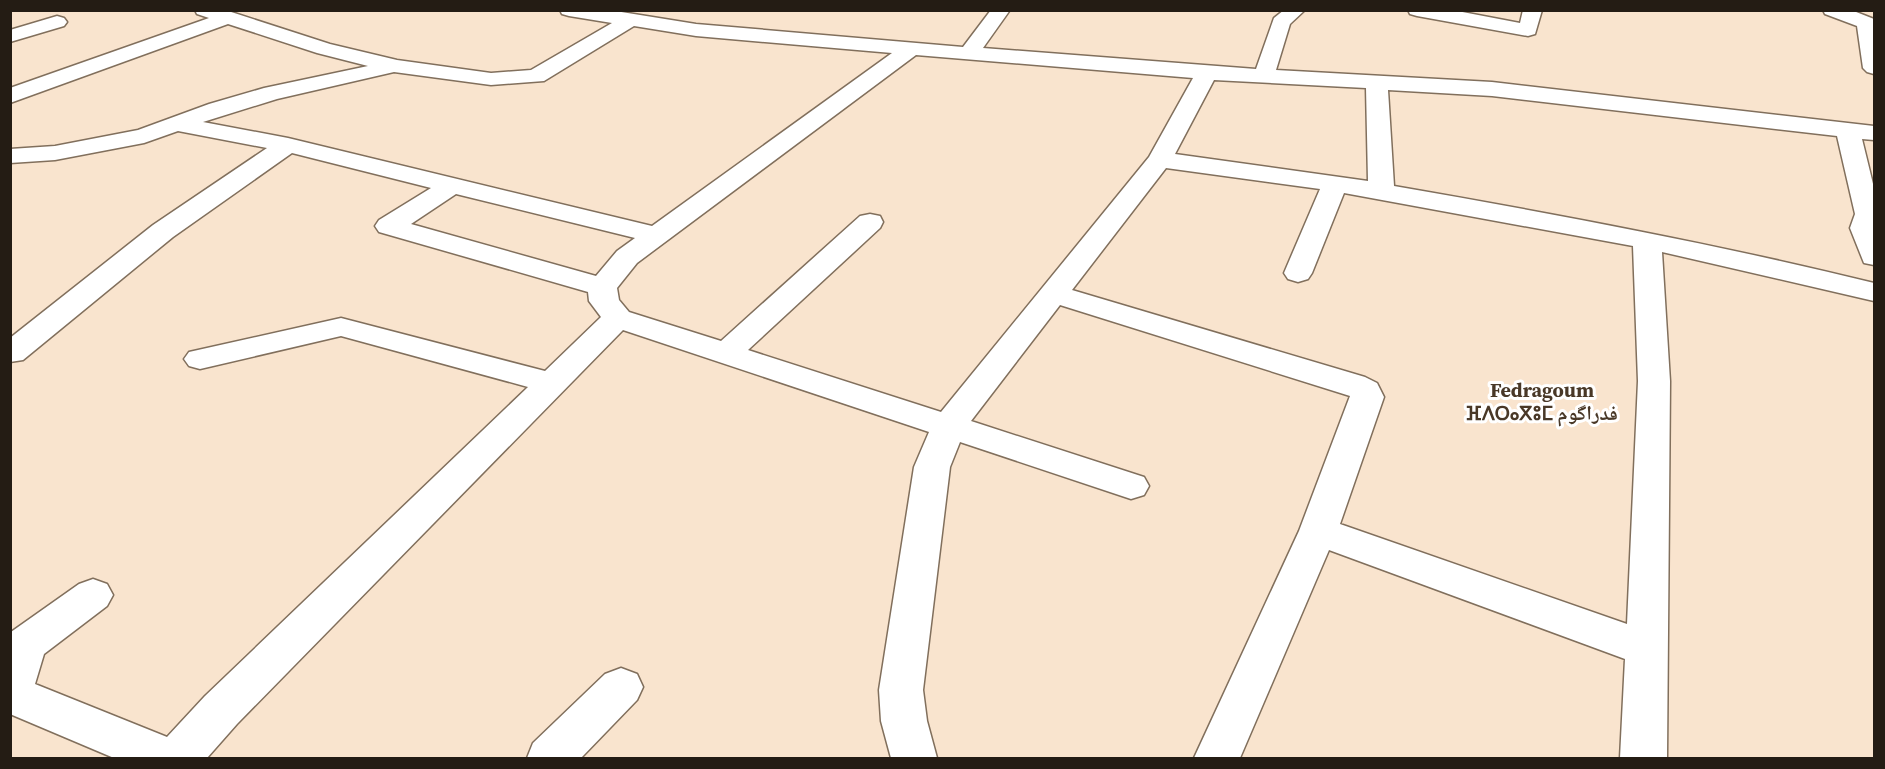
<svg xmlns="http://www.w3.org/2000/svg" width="1885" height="769" viewBox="0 0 1885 769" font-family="'Source Serif 4','Noto Naskh Arabic','Noto Sans Tifinagh',serif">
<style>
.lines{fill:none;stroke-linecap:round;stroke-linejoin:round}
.street-casing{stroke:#816f5c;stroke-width:3}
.street{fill:#fff;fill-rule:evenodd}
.labels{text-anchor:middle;stroke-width:6;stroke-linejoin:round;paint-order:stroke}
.quarter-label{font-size:20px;font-weight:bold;fill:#493827;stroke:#fff}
</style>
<rect width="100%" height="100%" fill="#f9e4ce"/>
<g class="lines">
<defs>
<path id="street" d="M195,10h30l105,34 67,16 94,13 40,-3 81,-47 -43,-7 -7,-2 -2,-4h49l87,14 267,23 28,-37h19l-27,38 273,21 18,-51 10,-8h21l-15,14 -14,46 216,12 382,44v14l-12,-1 12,49v77l-10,-2 -14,-35 5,-14 -18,-78 -345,-40 -104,-6 6,96c161,28 322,58 480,97v18l-212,-49 8,129 -3,377h-47l5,-99 -296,-109 -89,208h-46l105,-227 51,-135 -290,-91 -89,116 173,56 5,9 -5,9 -13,4 -171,-57 -10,25 -27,223 4,31 10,37h-46l-10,-37 -2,-31 35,-223 15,-35 -306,-102 -386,394 -30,34h-93l-104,-44 1,-82 68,-48 14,-5 14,5 6,11 -6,11 -63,48 -9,30 132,53 38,-41 323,-309 -187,-51 -141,33 -11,-3 -5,-7 5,-7 152,-34 204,53 56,-54 -12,-16 -1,-9 -209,-60 -4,-6 4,-6 52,-32 -139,-35 -119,84 -150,123 -13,2v-24l143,-113 114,-77 -89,-17 -34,12 -89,17 -45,3v-14l45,-3 83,-16 71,-26 55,-16 104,-22 -51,-13 -89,-29 -218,79v-15l199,-70 -12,-4zM634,26l62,10 196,17 -240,173 -364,-88 -85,-16 74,-23 117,-27 97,13 53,-4zM916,55l277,23 -44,79 -208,255 -193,-62 132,-122 3,-6 -3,-6 -10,-2 -10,2 -139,125 -92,-29 -10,-12 -2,-12 20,-25zM1214,80l152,8 2,93 -193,-27zM1166,168l154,21 -36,84 4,6 10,3 10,-3 4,-6 32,-80 289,53 5,135 -11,243 -287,-100 44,-127 -7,-14 -12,-6 -293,-87zM456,194l179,44 -18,13 -21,25 -185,-52z
M1408,10h44l68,13 3,-13h19l-7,24 -7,2 -111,-20 -7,-2z
M1823,10h28l23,9v55l-7,-2 -4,-4 -6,-42 -32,-12z
M57,16l7,2 3,4 -3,4 -54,16v-12z
M621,668l16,6 6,13 -6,13 -56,58h-54l6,-15 72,-69z"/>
</defs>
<use href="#street" class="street-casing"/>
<use href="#street" class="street"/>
</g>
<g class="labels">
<g class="quarter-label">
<text x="1542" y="397">Fedragoum<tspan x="1542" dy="23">ⴼⴷⵔⴰⴳⵓⵎ فدراگوم</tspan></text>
</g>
</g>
<rect width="1885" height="769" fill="none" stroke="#241c14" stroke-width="24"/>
</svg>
